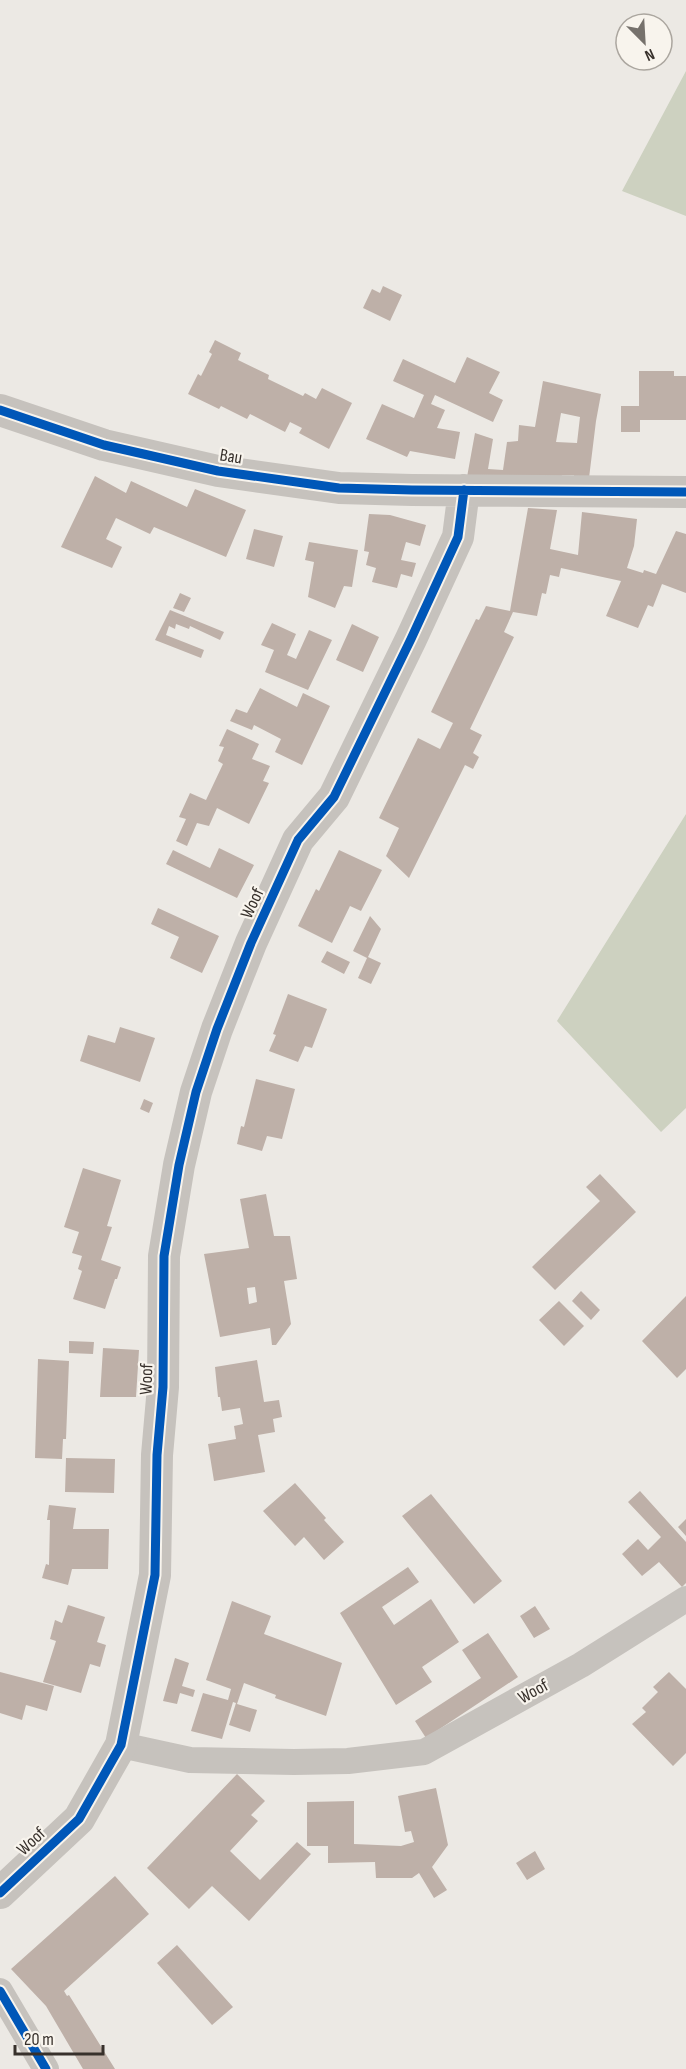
<svg xmlns="http://www.w3.org/2000/svg" width="686" height="2069" viewBox="0 0 686 2069" font-family="'Sofia Sans Condensed',sans-serif">
<style>
.green{fill:#cdd1c0}
.building{fill:#beb0a8;fill-rule:evenodd}
.lines{fill:none;stroke-linecap:round;stroke-linejoin:round}
.minor{stroke:#c6c2bd;stroke-width:26}
.tertiary{stroke:#c6c2bd;stroke-width:32}
.cycleway-casing{stroke:#f8f4ed;stroke-width:13}
.cycleway{stroke:#0057b8;stroke-width:9}
.labels{text-anchor:middle;stroke-width:4.5;stroke-linejoin:round;paint-order:stroke}
.street-label{font-size:18px;fill:#37302b;stroke:#f8f4ed}
</style>
<rect width="100%" height="100%" fill="#ece9e4"/>
<path class="green" d="M686,71v145l-64,-25z
M686,814v294l-25,24 -104,-111z"/>
<path class="building" d="M383,286l19,9 -12,26 -27,-13 9,-19 8,4z
M215,340l26,13 -3,7 31,15 -1,4 35,17 2,-3 11,6 6,-11 30,15 -23,46 -30,-16 3,-5 -12,-6 -5,10 -35,-18 -3,5 -26,-13 -2,3 -31,-15 10,-20 3,2 11,-22 -3,-2z
M467,357l33,15 -11,21 14,7 -10,22 -58,-27 -4,9 14,6 -8,18 23,4 -5,27 -45,-8 -3,6 -41,-18 16,-35 32,14 10,-23 -31,-14 10,-22 52,24z
M639,371h35v5h12v44h-46v12h-19v-26h18z
M543,381l58,13 -5,27 -7,57h-15v-3h-12l-1,6 -94,-4 8,-44 18,6 -5,30 15,1 4,-28 11,-1 1,-16 16,2zM561,413l19,4 -3,26 -21,-1z
M95,476l31,17 5,-12 56,26 8,-18 51,21 -20,47 -72,-30 -4,7 -34,-16 -10,21 16,8 -10,21 -51,-21z
M528,508l29,2 -7,39 28,6 4,-43 55,7 -3,27 -7,22 16,5 1,-3 12,4 20,-43 10,3v59l-24,-9 -9,23 -5,-2 -10,23 -32,-12 15,-35 -60,-13 -2,9 -9,-2 -4,19 -4,-1 -5,23 -24,-4 -9,20 10,5 -44,92 12,6 -9,18 6,4 -6,12 -8,-4 -56,113 -23,-22 13,-28 -20,-10 39,-80 22,11 13,-26 -22,-11 45,-93 3,1 7,-14 24,5z
M369,514l21,1 36,10 -6,21 -14,-4 -5,18 15,3 -4,14 -11,-3 -4,14 -25,-6 4,-14 -10,-3 3,-13 -5,-1z
M254,529l29,7 -9,31 -28,-8z
M309,542l49,8 -6,37 -8,-1 -9,22 -27,-11 6,-35 -9,-2z
M180,593l11,5 -7,14 -11,-4z
M170,610l54,22 -4,8 -30,-14 -1,3 -13,-5 -1,5 -6,-3 -3,9 38,15 -3,8 -46,-18z
M272,623l24,11 -9,21 9,4 13,-29 23,10 -24,50 -43,-18 9,-22 -13,-5z
M352,624l27,13 -16,35 -27,-12z
M260,688l37,19 6,-14 27,13 -28,59 -27,-13 6,-13 -27,-14 -2,5 -22,-9 6,-12 11,4z
M227,729l32,15 -7,15 18,7 -7,15 6,2 -20,41 -32,-16 -8,18 -12,-3 -10,23 -11,-5 10,-22 -7,-2 11,-24 16,7 17,-36 -5,-3 6,-14 -5,-1z
M219,848l35,17 -17,33 -71,-34 7,-14 37,18z
M339,850l43,20 -21,41 -11,-5 -18,37 -34,-17 18,-37 3,2z
M158,908l61,28 -17,37 -32,-15 9,-21 -28,-13z
M370,916l11,13 -13,28 13,6 -10,21 -13,-6 9,-20 -14,-7z
M327,951l23,11 -6,12 -23,-12z
M288,994l39,15 -15,39 -7,-2 -7,16 -29,-11 7,-16 -3,-1z
M120,1027l35,11 -15,44 -60,-21 8,-26 27,8z
M256,1079l39,10 -13,50 -15,-3 -5,15 -25,-7 4,-18 3,1z
M144,1099l9,4 -4,10 -9,-4z
M83,1168l38,12 -14,46 5,1 -11,33 20,7 -4,12h-2l-10,30 -32,-10 9,-28 -4,-2 4,-13 -10,-3 7,-21 -15,-5z
M600,1174l36,38 -81,78 -23,-23 68,-66 -14,-14z
M266,1194l8,42h16l7,43 -13,2 7,43 -15,21h-4l-2,-17 -50,9 -16,-83 45,-6 -9,-49zM255,1287l2,15 -8,2 -2,-16z
M581,1291l19,19 -9,10 -19,-19z
M686,1296v73l-9,9 -35,-37z
M559,1301l25,25 -20,20 -25,-26z
M69,1341l25,1 -1,12 -24,-1z
M103,1348l36,2 -3,47h-36z
M38,1359l31,2 -3,78h-3l-1,20 -27,-1z
M257,1360l7,42 15,-2 3,17 -9,2 2,13 -17,3 7,37 -51,9 -6,-37 28,-5 -2,-13 9,-2 -3,-16 -18,3 -2,-14h-2l-3,-30z
M66,1458l49,1 -1,34 -49,-1z
M295,1483l31,35 -2,2 20,22 -20,18 -20,-23 -9,9 -32,-35z
M640,1491l46,51v41l-4,4 -23,-25 -17,14 -20,-22 16,-15 10,11 13,-13 -33,-35z
M431,1494l71,87 -28,23 -72,-88z
M49,1505l27,3 -3,21h36l-1,40h-36l-4,16 -26,-7 4,-14 3,1 1,-45h-3z
M686,1519v17l-8,-9z
M408,1567l11,15 -37,25 12,18 37,-26 28,43 -37,25 10,15 -36,23 -56,-92z
M232,1601l39,15 -7,18 78,29 -16,53 -51,-18 1,-3 -32,-12 -7,21 20,6 -7,22 -21,-7 7,-22 -3,-1 -11,37 -31,-8 12,-38 25,7 3,-11 -25,-9z
M68,1605l37,12 -8,25 9,3 -6,22 -10,-3 -9,29 -38,-11 13,-41 -6,-2 5,-19 7,3z
M535,1606l15,23 -16,9 -14,-22z
M488,1633l30,44 -92,61 -11,-17 66,-43 -19,-28z
M175,1658l14,5 -7,23 13,4 -2,7 -13,-4 -3,11 -14,-3z
M0,1672l54,14 -7,25 -21,-6 -4,15 -22,-7z
M669,1672l17,17v64l-13,13 -41,-42 14,-12 -4,-4 16,-16 -5,-5z
M237,1774l28,27 -14,14 7,6 -28,30 30,29 37,-38 14,12 -62,67 -37,-35 -23,23 -42,-41z
M436,1788l12,57 -16,22 15,23 -13,8 -15,-25 -7,5h-36l-1,-16 -47,1v-17h-21v-44l47,-1v43l47,2 13,-4 -3,-11 -6,1 -7,-36z
M535,1851l10,18 -18,11 -11,-17z
M115,1876l34,38 -85,77 3,5 2,-1 46,74h-32l-37,-63 -35,-37z
M177,1945l56,62 -21,18 -55,-62z"/>
<g class="lines">
<path class="minor" d="M121,1745l69,15 104,2 54,-1 76,-9 157,-87 105,-66
M0,1991l46,78"/>
<path class="tertiary" d="M0,410l104,35 114,26 121,17 73,2 274,2
M0,1893l79,-74 42,-74 34,-170 2,-120 6,-68 1,-131 15,-91 17,-73 21,-63 34,-86 47,-103 36,-43 77,-158 47,-102 6,-47"/>
<defs>
<path id="cycleway" d="M0,410l104,35 114,26 121,17 73,2 274,2
M0,1893l79,-74 42,-74 34,-170 2,-120 6,-68 1,-131 15,-91 17,-73 21,-63 34,-86 47,-103 36,-43 77,-158 47,-102 6,-47
M0,1991l46,78"/>
</defs>
<use href="#cycleway" class="cycleway-casing"/>
<use href="#cycleway" class="cycleway"/>
</g>
<g class="labels">
<g class="street-label">
<text transform="translate(231 456) rotate(9)" y="6">Bau</text>
<text transform="translate(252 903) rotate(-65)" y="6">Woof</text>
<text transform="translate(146 1379) rotate(-88)" y="6">Woof</text>
<text transform="translate(533 1691) rotate(-29)" y="6">Woof</text>
<text transform="translate(31 1841) rotate(-43)" y="6">Woof</text>
</g>
</g>
<g transform="translate(644 42) rotate(156)"><circle r="28" fill="#f8f4ed" stroke="#aba69f" stroke-width="1.5"/>
<path d="M0-4.5L10 22L0 15L-10 22Z" fill="#76716c"/>
<text y="-9" font-size="16" font-weight="bold" text-anchor="middle" fill="#37302b">N</text>
</g>
<path d="M15 2045v9h88v-9" fill="none" stroke="#37302b" stroke-width="3"/>
<text x="24" y="2045" font-size="18" fill="#37302b" stroke="#f8f4ed" stroke-width="4.5" paint-order="stroke">20 m</text>
</svg>
